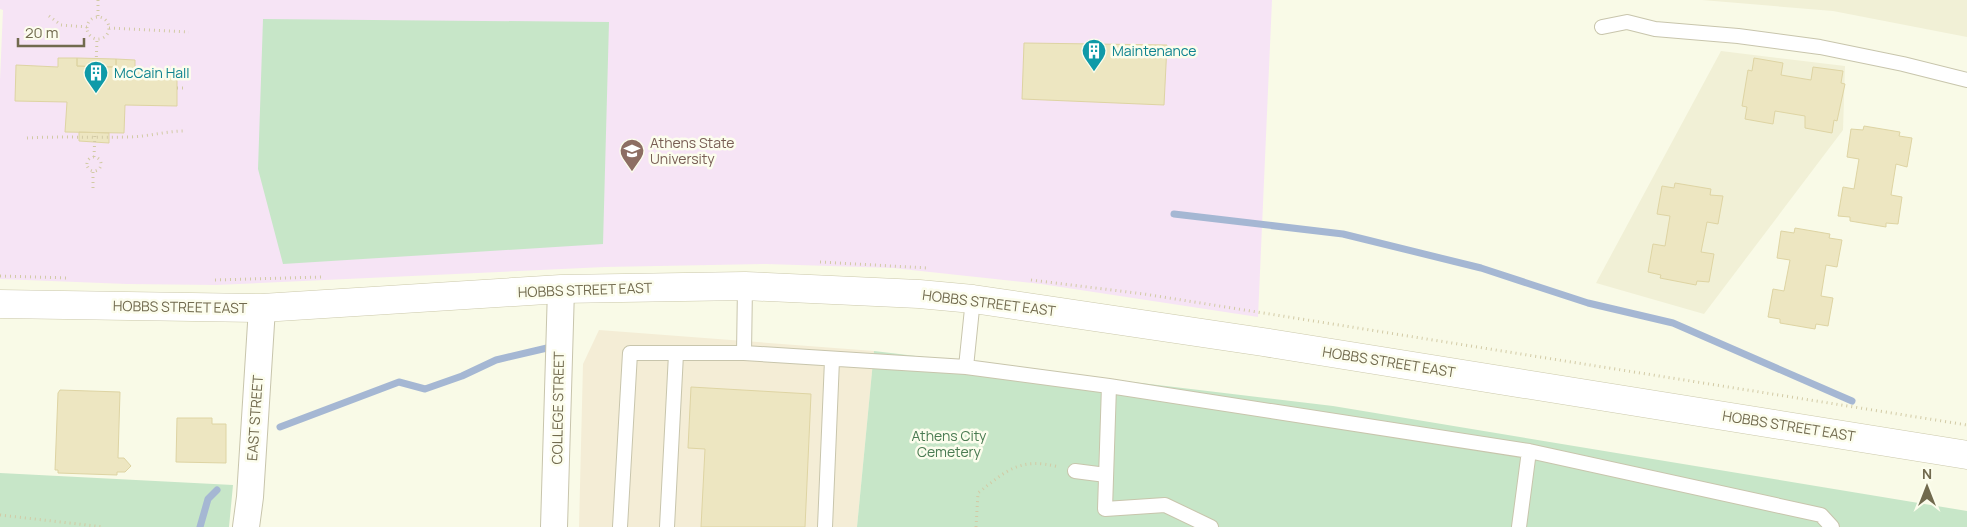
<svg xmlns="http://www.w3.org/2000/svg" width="1967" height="527" viewBox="0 0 1967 527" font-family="Manrope,sans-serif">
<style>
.residential{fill:#f1f0d6}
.commercial{fill:#f4edd6}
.education{fill:#f6e4f5}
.green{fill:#c7e6c8}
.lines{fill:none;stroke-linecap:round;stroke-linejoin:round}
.stream{stroke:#a5b7d3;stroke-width:7}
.building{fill:#ede6c1;stroke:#ded4a3}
.lane-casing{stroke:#c8c5ac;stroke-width:16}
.street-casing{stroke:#c8c5ac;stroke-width:28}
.secondary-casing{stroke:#cbc8aa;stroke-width:29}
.path{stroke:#d2caa5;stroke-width:3;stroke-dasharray:1 4;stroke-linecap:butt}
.lane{stroke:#fff;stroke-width:14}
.street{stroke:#fff;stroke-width:26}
.secondary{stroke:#fff;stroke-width:28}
.labels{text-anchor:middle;stroke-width:5;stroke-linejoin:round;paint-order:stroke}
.culture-label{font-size:14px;fill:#0d838f;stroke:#fcfded;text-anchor:start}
.education-label{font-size:14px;fill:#785e54;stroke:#fcfded;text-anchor:start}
.street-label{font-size:14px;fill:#716a4e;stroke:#fcfded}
.park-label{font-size:14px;fill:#4a7b52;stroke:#fcfded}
</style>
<rect width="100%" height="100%" fill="#f9fae7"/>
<path class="residential" d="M1702,0h265v37l-134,-26z
M1721,51l124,15 -2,64 -139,184 -108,-31z"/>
<path class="commercial" d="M599,330l275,21 -17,176h-278l4,-163z"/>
<path class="education" d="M0,0h1272l-14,317 -217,-33 -148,-16 -127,-4 -161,3 -389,18 -89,-1 -127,-5v-199l3,-70 -3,-1z"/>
<path class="green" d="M263,19l346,3 -6,222 -320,20 -25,-95z
M874,351l459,55 634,105v16h-1110z
M0,473l233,12 -4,42h-229z"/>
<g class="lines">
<path class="stream" d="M1174,214l169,20 138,34 107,35 85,20 179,78
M280,427l119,-45 26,7 37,-13 34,-16 51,-12
M200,527l8,-28 9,-9"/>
</g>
<path class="building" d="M1024,43l143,2 -3,60 -142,-6z
M58,58h19v8l19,1h20v-8l19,1v10l42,1v35l-52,-1 -1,28 -59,-1 2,-30 -52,-1 1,-36 42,2z
M77,58l39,1v8l-39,-1z
M1754,58l29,5 -2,12 30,5 2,-13 30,4 -2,12 4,1 -8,37 -3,-1 -2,13 -27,-5v-12l-30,-5 -2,13 -28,-5 2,-12 -5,-1 6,-36 4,1z
M1864,126l36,6 -1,4 13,2 -5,29 -11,-3 -5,31 11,2 -4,27 -12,-1v4l-36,-6v-4l-12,-1 5,-29 11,2 5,-30 -12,-2 4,-28 12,1z
M79,132l30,1v10l-30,-2z
M1675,183l36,6 -1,6 13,1 -5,28 -11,-2 -6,30 13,2 -5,28 -12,-1 -1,4 -36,-7 1,-3 -13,-3 5,-28 12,2 5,-30 -13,-2 5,-28 12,2z
M1795,228l35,6 -1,4 13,2 -5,27 -11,-2 -5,31 12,2 -5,28 -12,-2 -1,5 -35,-6v-4l-12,-2 5,-28 11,2 6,-31 -13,-2 4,-27 13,2z
M691,387l120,7 -6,133h-104l4,-78 -17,-1z
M60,390l60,2 -2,66h6l7,8 -6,6h-8v3l-59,-2v-3h-3l3,-77z
M177,418h35v6h14v39l-50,-1z"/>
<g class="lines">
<defs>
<path id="lane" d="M1602,27l25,-5 28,7 83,7 82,11 83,17 64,16
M973,299l-7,68 143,19 420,65 -10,76
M744,353l222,14
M1109,386l-4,123 60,-4 46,22
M1529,451l292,64 11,12
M1075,471l31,4
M620,527l10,-174h114l1,-67
M667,527l9,-173
M825,527l7,-167"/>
<path id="street" d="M246,527l4,-30 12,-189
M554,527l7,-238"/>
<path id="secondary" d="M0,304l262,4 299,-19 184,-3 174,8 54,5 290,43 704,113"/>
</defs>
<use href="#lane" class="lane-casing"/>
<use href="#street" class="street-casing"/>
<use href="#secondary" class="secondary-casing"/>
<path class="path" d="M98,0v17
M49,16l12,9 26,2
M87 28a11 11 0 1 1 22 0a11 11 0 1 1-22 0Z
M109,28l80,4
M96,67l1,-28
M177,88h10
M27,138c33,-2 66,0 100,-1 20,0 38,-6 58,-6
M87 164a7 7 0 1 1 14 0a7 7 0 1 1-14 0Z
M94,157l1,-25
M93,188v-17
M820,262l108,6
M0,276l69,2
M215,280l106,-3
M1031,280l113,14 823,131
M0,515l104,12
M976,527l2,-34c29,-23 42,-36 81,-26"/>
<use href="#lane" class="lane"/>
<use href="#street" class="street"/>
<use href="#secondary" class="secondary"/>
</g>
<defs>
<symbol id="building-pin" viewBox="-11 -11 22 30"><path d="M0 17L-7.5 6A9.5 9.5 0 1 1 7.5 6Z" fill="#0f9aa8" stroke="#fcfded"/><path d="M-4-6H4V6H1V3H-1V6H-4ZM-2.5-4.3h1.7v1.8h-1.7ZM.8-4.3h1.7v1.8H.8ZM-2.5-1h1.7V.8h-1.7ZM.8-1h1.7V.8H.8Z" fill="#fff"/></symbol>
<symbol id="university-pin" viewBox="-11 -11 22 30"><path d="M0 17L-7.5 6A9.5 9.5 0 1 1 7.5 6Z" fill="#8d6e63" stroke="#fcfded"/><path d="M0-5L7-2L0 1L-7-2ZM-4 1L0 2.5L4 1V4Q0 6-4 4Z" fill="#fff"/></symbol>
</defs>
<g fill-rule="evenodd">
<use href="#building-pin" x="1080" y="37" width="28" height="38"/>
<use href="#building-pin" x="82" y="59" width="28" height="38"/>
<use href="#university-pin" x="618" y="137" width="28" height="38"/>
</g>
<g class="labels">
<g class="culture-label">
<text x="1112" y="56">Maintenance</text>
<text x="114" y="78">McCain Hall</text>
</g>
<g class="education-label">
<text x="650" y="148">Athens State<tspan x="650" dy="16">University</tspan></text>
</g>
<g class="street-label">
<text transform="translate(585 290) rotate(-2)" y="5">HOBBS STREET EAST</text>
<text transform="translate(989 303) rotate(7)" y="5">HOBBS STREET EAST</text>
<text transform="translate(180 307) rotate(1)" y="5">HOBBS STREET EAST</text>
<text transform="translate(1389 362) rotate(9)" y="5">HOBBS STREET EAST</text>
<text transform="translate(558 408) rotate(-89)" y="5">COLLEGE STREET</text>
<text transform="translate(255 418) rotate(-86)" y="5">EAST STREET</text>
<text transform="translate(1789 426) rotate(9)" y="5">HOBBS STREET EAST</text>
</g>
<g class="park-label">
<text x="949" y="441">Athens City<tspan x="949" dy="16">Cemetery</tspan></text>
</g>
</g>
<g transform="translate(1927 487)" stroke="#fcfded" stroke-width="4" paint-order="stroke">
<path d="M0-4L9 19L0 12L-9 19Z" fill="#716a4e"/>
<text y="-8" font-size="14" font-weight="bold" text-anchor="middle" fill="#716a4e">N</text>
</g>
<path d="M18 38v8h66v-8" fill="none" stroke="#716a4e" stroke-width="2.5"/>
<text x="25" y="38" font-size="15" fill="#716a4e" stroke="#fcfded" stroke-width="4" paint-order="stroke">20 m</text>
</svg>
